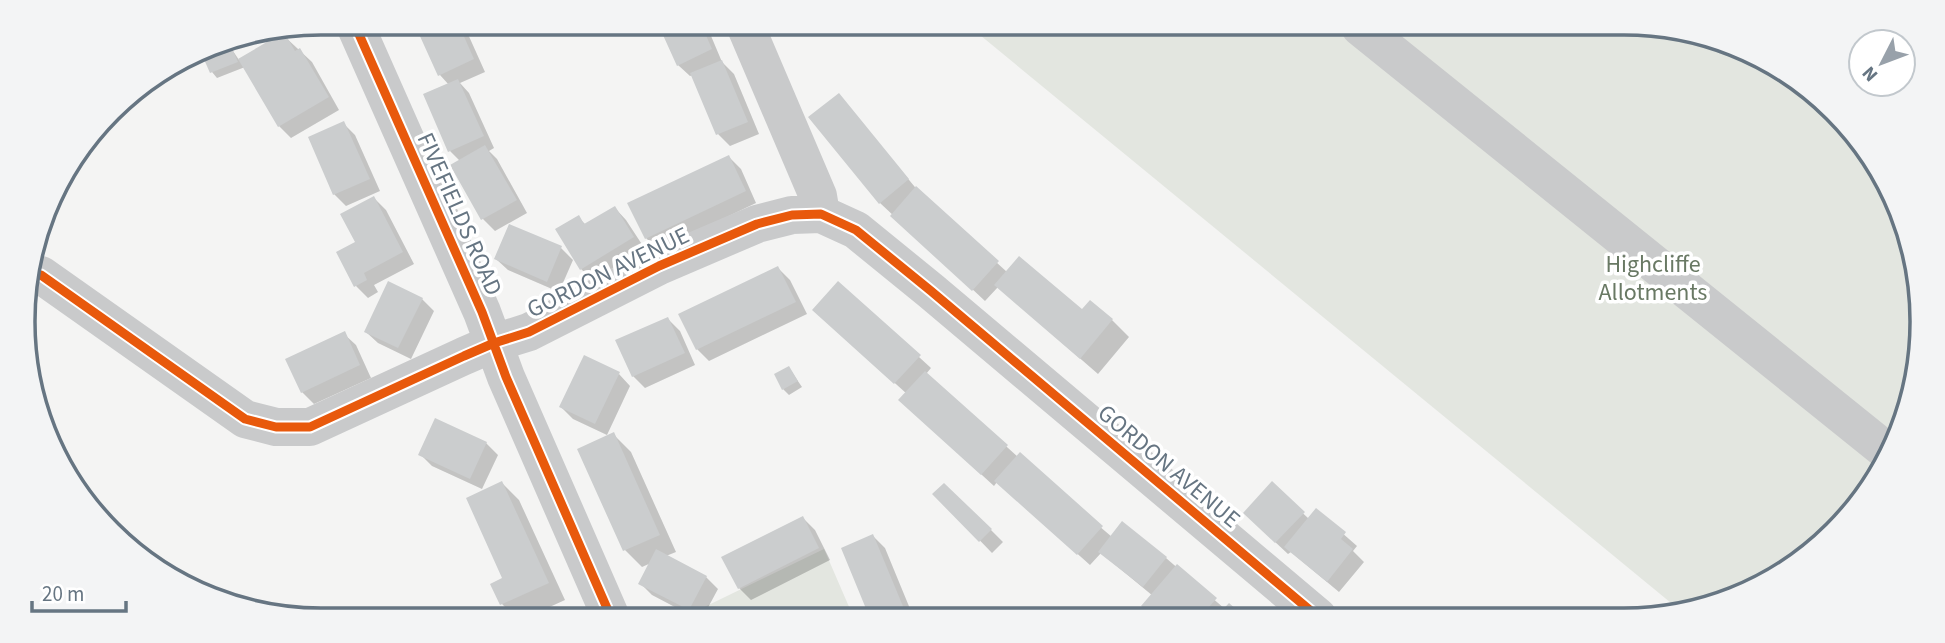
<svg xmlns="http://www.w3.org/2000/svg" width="1945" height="643" viewBox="0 0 1945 643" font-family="'Source Sans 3',sans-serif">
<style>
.green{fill:#e3e6e0}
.shadow{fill:#0003}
.building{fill:#cbcdce}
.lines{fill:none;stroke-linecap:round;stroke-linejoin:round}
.minor{stroke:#c9cacb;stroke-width:38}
.cycleway-casing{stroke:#fff;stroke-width:13}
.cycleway{stroke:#e8590c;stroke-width:9}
.labels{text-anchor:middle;stroke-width:7;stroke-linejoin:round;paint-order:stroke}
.street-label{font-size:24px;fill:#667582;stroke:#fff}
.park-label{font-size:24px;fill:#697964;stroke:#fff}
.rim{fill:none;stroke:#667582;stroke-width:3.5}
</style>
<rect width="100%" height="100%" fill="#f4f4f3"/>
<path class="green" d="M969,26l713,3 108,44 82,83 45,108 -1,116 -34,91 -48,62 -78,56 -74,23z
M824,549l29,67 -165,-1z"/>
<path class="shadow" d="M416,23h47l22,49 -25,11 9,10 25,55 -5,3 8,8 30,54 -32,18 -12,-12 -23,-58 -10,-10 -1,-66 -9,-10z
M660,24h46l16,38 12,12 25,60 -29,12 -12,-12 -25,-59 -3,1 -12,-11z
M283,35l29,27 27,48 -48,28 -12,-12 -34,-59 -28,11 -5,-6 -6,-14 25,-10 8,12z
M839,95l80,97 88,80 75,39 30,9 17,17 -31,37 -100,-87 -13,14 -105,-98z
M343,123l12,12 25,56 -34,15 -12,-12z
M729,157l12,12 15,34 -98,47 -12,-12z
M374,198l12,12 28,54 -40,21 4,7 -10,6 -12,-12z
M615,208l11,12 19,29 -52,31 -12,-11 -3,-52 8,8z
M561,248l12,12 -14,32 -51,-22 -12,-11z
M778,268l12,12 17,34 -98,47 -12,-12z
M422,299l12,12 -23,48 -33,-16 -12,-11z
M668,319l12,12 15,34 -50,23 -12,-12z
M826,321l93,36 12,11 -5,6 92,83 94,80 54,21 59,51 17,8 -88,-1 -10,-10 9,-10 -52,-43 -11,12 -93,-83 -3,4 -81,-74 -6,-18z
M344,334l12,11 15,33 -57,26 -12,-12z
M789,368l13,19 -13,8 -6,-6z
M619,374l11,12 -23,49 -34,-16 -12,-12z
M614,435l17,17 45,100 -10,4 40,21 12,12 -14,26h-14l-38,-20 -12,-12 11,-20 -9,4 -17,-17 -46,-100z
M486,443l12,12 -16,34 -50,-23 -12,-12z
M502,483l17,17 46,100 -33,15h-19l-11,-11 3,-25z
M1272,484l37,35 7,-9 41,36 -4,5 11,11 -25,30 -48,-40 -3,2 -31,-29z
M935,494l56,36 12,12 -11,11z
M803,518l12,12 15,30 -79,40 -12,-12z
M873,536l12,12 28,68h-42z"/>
<path class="building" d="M414,23h44l16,36 -36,17z
M658,24h43l11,25 -35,17z
M284,32l11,19 5,-3 29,49 -51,30 -40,-68z
M231,46l7,16 -28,11 -7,-16z
M722,60l26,62 -32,13 -26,-62z
M458,79l26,57 -36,16 -25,-58z
M839,93l70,86 -30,25 -71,-87z
M344,121l26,58 -37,16 -25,-58z
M485,145l32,55 -36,20 -31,-55z
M729,155l17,36 -101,48 -18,-36z
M916,186l83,75 -27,30 -82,-75z
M374,196l29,56 -39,21 3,7 -13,7 -18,-35 19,-10 -15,-28z
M615,206l19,31 -54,33 -25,-41 24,-14 5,9z
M509,224l53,22 -15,36 -53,-23z
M1019,256l63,53 8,-9 23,19 -33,40 -86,-74z
M778,266l18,36 -100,48 -18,-36z
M388,281l35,17 -25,50 -34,-16z
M838,281l83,74 -27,29 -82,-74z
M668,317l17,36 -53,24 -17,-37z
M345,331l15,34 -59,28 -16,-34z
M584,355l36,17 -25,52 -36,-17z
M789,366l9,15 -16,9 -8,-16z
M925,371l83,74 -27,30 -83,-75z
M435,418l52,24 -17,37 -52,-24z
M614,432l46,103 -37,16 -46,-102z
M1020,452l83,74 -26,29 -83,-74z
M502,481l47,102 -49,22 -10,-21 12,-6 -36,-80z
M1272,481l33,31 -30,31 -32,-30z
M944,483l48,46 -13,13 -47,-48z
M1316,508l30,24 -5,7 12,10 -26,33 -43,-35z
M803,516l16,32 -81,41 -17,-32z
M1122,521l45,36 -24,30 -45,-35z
M873,534l34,82h-38l-28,-68z
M656,549l51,27 -18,34 -51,-26z
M1177,564l40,34 -17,19 -46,-1 -13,-10z
M1229,603l16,14h-29z"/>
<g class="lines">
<path class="minor" d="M354,23l128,289 24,65 104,238
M745,25l73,171 3,18
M1360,27l529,426
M41,275l204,144 31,8h34l154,-71 30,-13 35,-11 130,-66 98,-42 35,-9 29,-1 35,16 75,61 387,326"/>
<defs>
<path id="cycleway" d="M354,23l128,289 24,65 104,238
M41,275l204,144 31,8h34l154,-71 30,-13 35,-11 130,-66 98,-42 35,-9 29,-1 35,16 75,61 387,326"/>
</defs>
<use href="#cycleway" class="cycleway-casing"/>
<use href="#cycleway" class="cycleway"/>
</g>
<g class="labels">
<g class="street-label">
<text transform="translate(460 214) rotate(66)" y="8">FIVEFIELDS ROAD</text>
<text transform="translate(608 272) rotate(-26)" y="8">GORDON AVENUE</text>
<text transform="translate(1169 466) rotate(40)" y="8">GORDON AVENUE</text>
</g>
<g class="park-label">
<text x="1653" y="272">Highcliffe<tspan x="1653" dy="28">Allotments</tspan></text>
</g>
</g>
<path d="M0 0H1945V643H0ZM321 35H1624A286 286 0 0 1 1910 321V322A286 286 0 0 1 1624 608H321A286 286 0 0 1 35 322V321A286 286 0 0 1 321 35Z" fill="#f3f4f5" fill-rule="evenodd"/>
<path class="rim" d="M321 35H1624A286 286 0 0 1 1910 321V322A286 286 0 0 1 1624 608H321A286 286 0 0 1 35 322V321A286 286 0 0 1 321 35Z"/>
<g transform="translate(1882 63) rotate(228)"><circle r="33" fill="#ffffff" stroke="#c2c8cd" stroke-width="2"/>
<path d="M0-5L12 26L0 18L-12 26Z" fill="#98a1aa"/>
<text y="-10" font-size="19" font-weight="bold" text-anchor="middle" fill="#667582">N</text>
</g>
<path d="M32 601v10h94v-10" fill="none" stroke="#667582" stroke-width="3.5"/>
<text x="42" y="601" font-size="21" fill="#667582" stroke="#ffffff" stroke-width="5" paint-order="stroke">20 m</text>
</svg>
